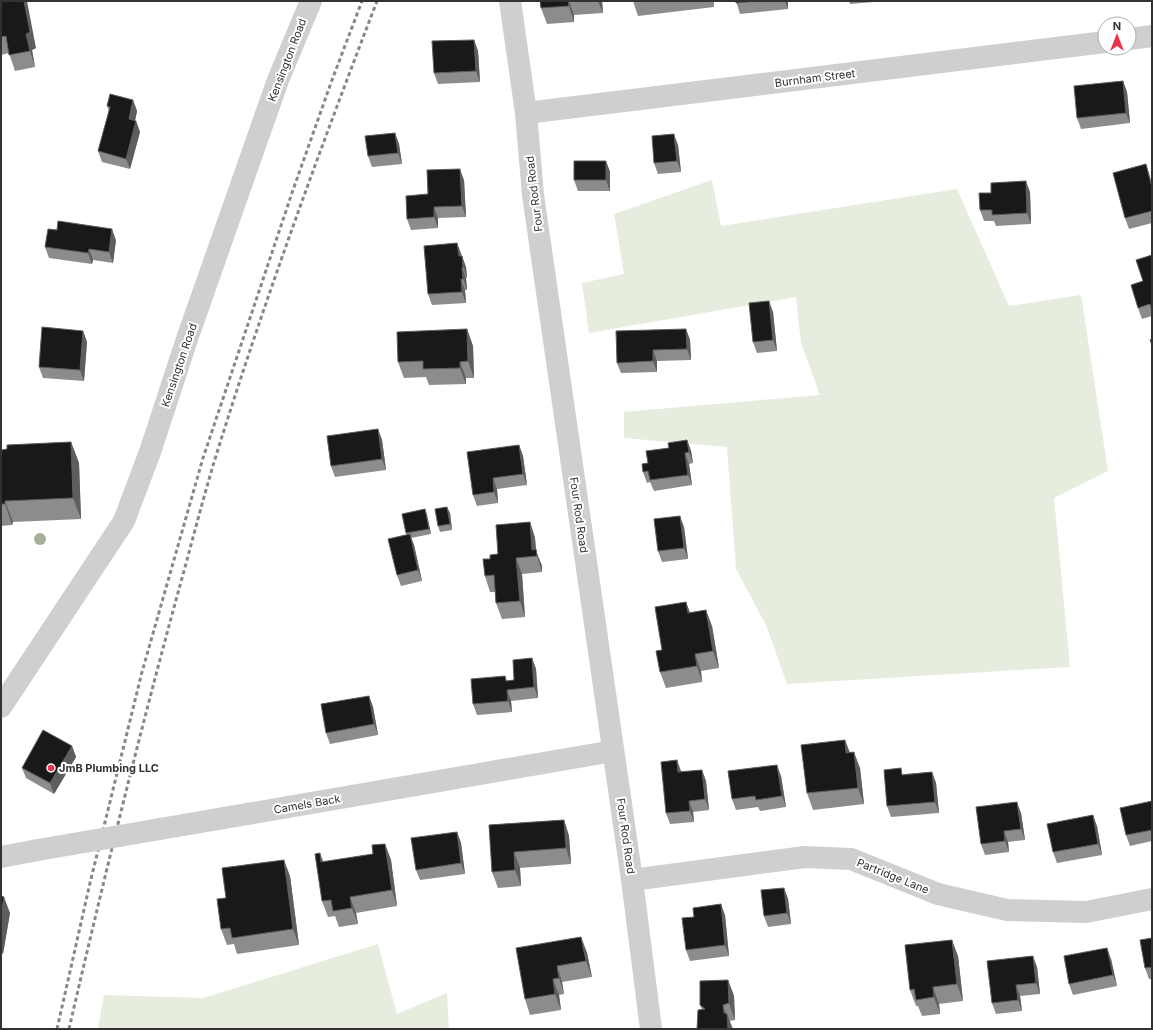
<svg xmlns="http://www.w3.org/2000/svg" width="1153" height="1030" viewBox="0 0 1153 1030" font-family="Inter,sans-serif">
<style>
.green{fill:#e6ecde}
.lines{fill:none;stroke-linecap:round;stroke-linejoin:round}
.minor{stroke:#cfcfcf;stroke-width:22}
.rail{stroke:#878787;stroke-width:3;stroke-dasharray:4 3;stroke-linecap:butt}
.minor-bridge{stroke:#cfcfcf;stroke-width:22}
.tree{fill:#a3b095}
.wall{fill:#8c8c8c}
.shaded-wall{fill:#5e5e5e}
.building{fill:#191919;stroke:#5e5e5e}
.poi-dot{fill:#ea344a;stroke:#fff;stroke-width:1.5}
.labels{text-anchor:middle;stroke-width:4;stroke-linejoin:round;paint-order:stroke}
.street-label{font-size:11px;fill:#323232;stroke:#fff}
.poi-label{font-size:11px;font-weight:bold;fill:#323232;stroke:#fff;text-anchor:start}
</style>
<rect width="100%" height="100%" fill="#fff"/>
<path class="green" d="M712,180l9,46 236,-37 52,117 72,-11 27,176 -54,27 16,169 -283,17 -21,-59 -30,-56 -9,-122 -103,-9v-26l196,-17 -19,-52 -5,-46 -207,36 -7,-50 42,-9 -10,-60z
M378,944l19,70 50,-21 2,36h-351l6,-34 99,3z"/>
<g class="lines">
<path class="minor" d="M510,1l16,112 7,82 99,685 19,149
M1129,39l23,-3
M526,113l579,-71
M1,707l123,-186 26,-69 38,-116 90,-256 33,-79
M160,829l453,-78
M1,857l37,-7
M632,880l173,-23 46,2 87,35 69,16 79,2 66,-13"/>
<path class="rail" d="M57,1029l33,-146 52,-211 61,-214 90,-268 39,-110 30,-79
M69,1029c34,-147 70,-294 110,-440 12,-43 23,-87 36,-130 48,-155 104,-307 162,-458"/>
<path class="minor-bridge" d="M38,850l122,-21"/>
</g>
<circle class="tree" cx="40" cy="539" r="6"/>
<path class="wall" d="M1,1l35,47 -4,2 3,17 -20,4 -6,-18 -8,2z
M540,1h62l1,12 -29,2v7l-27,2 -6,-16z
M633,1h81v6l-76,9z
M736,1h52v8l-48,5z
M849,1h25v1l-24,2z
M474,40l4,11 2,31 -42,2 -4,-11z
M1123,81l4,11 3,31 -49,6 -4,-11z
M133,100l4,11 -2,10h1l4,11 -10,37 -28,-7 -4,-11 11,-40 -2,-5z
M395,133l4,11 3,20 -30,3 -4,-11z
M678,145l3,27 -23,2 -4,-11z
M606,161l4,11v19h-32l-4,-11z
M1146,164l6,20v39l-23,6 -4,-11z
M464,180l2,37 -28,1v10l-27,2 -4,-11 21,-25z
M1030,192l1,32 -35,2 -2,-5h-10l-4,-11z
M116,240l-3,23 -20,-3 -1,4 -43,-6 -4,-11z
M457,243l5,13 4,11 1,11h-1l1,12h-2l1,13 -34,2 -4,-11z
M1152,255v61l-10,3 -4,-11 5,-27z
M773,312l4,39 -20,2 -4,-11z
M467,329l6,17 1,32h-8v6l-37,1 -3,-8 -22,1 -6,-16z
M686,329l4,11 1,20 -34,1v11l-36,1 -4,-10z
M83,331l4,11 -3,39 -41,-3 -4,-11z
M378,429l4,11 4,30 -51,7 -4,-11z
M687,440l4,11 2,12 -4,1 3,21 -38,6 -4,-9 -3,1 -4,-11 5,-9 21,-15z
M71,442l8,21 2,56 -68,3 -1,3 -11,1v-76z
M519,445l4,11 4,29 -30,4 1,14 -21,3 -4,-11z
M425,509l2,6 4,19 -20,4 3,7 8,36 -21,5 -4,-11 10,-40 -1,-2z
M450,513l2,17 -12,2 -2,-6z
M530,522l5,16 1,13 6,15v6l-20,2 3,43 -23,2 -6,-16 -1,-11h-5l-5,-16 5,-17 8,-5z
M684,527l4,32 -26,3 -4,-11z
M686,602l4,11 22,13 7,42 -18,3 1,11 -36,6 -6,-16 2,-22z
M532,658l4,11 2,29 -27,3 1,11 -35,3 -4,-11 32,-28 2,5 7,-1z
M369,696l4,11 5,28 -48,9 -4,-11z
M845,740l5,13 10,15 4,36 -51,6 -6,-17z
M72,746l4,11 -22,37 -28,-16 -4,-10z
M702,770l4,11 3,29 -16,2 1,10 -24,2 -4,-11 15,-41z
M932,772l4,11 3,30 -48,4 -4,-11 17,-32z
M781,776l5,31 -26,4 -2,-4 -22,3 -4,-11z
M1152,801v40l-22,5 -4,-11z
M1021,813l4,27 -17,2 1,10 -24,3 -4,-11z
M564,820l5,16 2,28 -51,4 1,18 -23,2 -6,-16 -3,-47z
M1097,826l5,29 -45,8 -4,-11z
M457,832l4,11 4,31 -45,6 -4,-10z
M385,844l6,16 6,46 -41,7 2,11 -19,3 -4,-11 -7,1 -6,-16 1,-39 50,-8z
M290,876l9,69 -62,9 -3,-10 -7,1 -6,-16 5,-31z
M784,888l4,11 3,25 -23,3 -4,-11z
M1,896l9,17 -7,41h-2z
M725,915l4,41 -39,5 -4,-11z
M581,937l6,16 5,24 -30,5 2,12 -5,1 2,15 -31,5 -5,-16z
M1152,938v41h-3l-4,-11z
M958,956l5,45 -24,3 1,10 -18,2 -4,-10h-2l-6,-16z
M1111,959l6,27 -44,9 -4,-11z
M1037,967l3,27 -20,2 2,15 -26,3 -4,-11z
M728,980l6,16 1,24 -5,1 -28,-12 -2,-4z"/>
<path class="shaded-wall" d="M24,1h3l9,47 -4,2 3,17 -5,-16 -4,-17z
M568,1h1l5,14v7l-5,-16z
M598,1h4l1,12z
M785,1h3v8z
M474,40l4,11 2,31 -4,-11z
M1123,81l4,11 3,31 -4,-10z
M133,100l4,11 -4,19 -4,-11z
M136,121l4,11 -10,37 -4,-10z
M395,133l4,11 3,20 -4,-11z
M674,134l4,11 3,27 -4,-11z
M606,161l4,11v19l-4,-11z
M1146,164l6,20v4z
M460,169l4,11 2,37 -4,-11z
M1026,181l4,11 1,32 -4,-11z
M434,207l4,11v10l-4,-11z
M112,229l4,11 -3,23 -4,-11z
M457,243l4,11 2,13 -4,-11z
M89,249l4,11 -1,4 -4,-11z
M462,256l4,11 1,11 -4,-11z
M462,267l4,11 1,12 -4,-11z
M461,279l4,11 1,13 -4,-11z
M769,301l4,11 4,39 -4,-11z
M467,329l6,17 1,32 -6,-17z
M686,329l4,11 1,20 -4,-11z
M83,331l4,11 -3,39 -4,-11z
M653,350l4,11v11l-4,-11z
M460,362l6,16v6l-6,-16z
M378,429l4,11 4,30 -4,-11z
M687,440l4,11 2,12 -4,-11z
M71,442l8,21 2,56 -8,-21z
M519,445l4,11 4,29 -4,-11z
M685,453l4,11 3,21 -4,-10z
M493,478l4,11 1,14 -4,-11z
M5,501l8,21 -1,3 -7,-21z
M447,507l3,6 2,17 -2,-6z
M425,509l2,6 4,19 -2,-5z
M680,516l4,11 4,32 -4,-11z
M530,522l5,16 1,13 6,15v6l-5,-16 -5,-6z
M410,534l4,11 8,36 -4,-11z
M516,558l6,16 3,43 -5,-16z
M686,602l6,16 -4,-5z
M706,610l6,16 7,42 -6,-17z
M695,654l6,17 1,11 -5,-16z
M532,658l4,11 2,29 -4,-11z
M507,690l4,11 1,11 -4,-11z
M369,696l4,11 5,28 -4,-11z
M845,740l6,16 -5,-3z
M72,746l4,11 -22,37 -4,-11z
M854,752l6,16 4,36 -6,-16z
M677,760l4,11 1,12 -4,-11z
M777,765l4,11 5,31 -4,-11z
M702,770l4,11 3,29 -4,-11z
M932,772l4,11 3,30 -4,-11z
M689,801l4,11 1,10 -4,-11z
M1017,802l4,11 4,27 -4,-11z
M1093,815l4,11 5,29 -4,-11z
M564,820l5,16 2,28 -5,-16z
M1004,831l4,11 1,10 -4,-11z
M457,832l4,11 4,31 -4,-11z
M385,844l6,16 6,46 -5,-16z
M514,852l6,16 1,18 -6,-16z
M320,853l6,16 -5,-7z
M284,860l6,16 9,69 -6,-16z
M784,888l4,11 3,25 -4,-11z
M4,897l6,16 -7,41 -2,-6v-32z
M350,897l6,16 2,11 -6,-16z
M721,904l4,11 4,41 -4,-11z
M581,937l6,16 5,24 -6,-16z
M952,940l6,16 5,45 -6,-17z
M1107,948l4,11 6,27 -4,-11z
M1033,956l4,11 3,27 -4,-11z
M557,966l5,16 2,12 -5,-16z
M553,979l6,16 2,15 -6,-16z
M728,980l6,16 1,24 -6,-17z
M1016,985l4,11 2,15 -4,-11z
M933,987l6,17 1,10 -6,-17z
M723,1005l4,11v-2l6,15h-5l-4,-16z"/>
<path class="building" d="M1,1h23l6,31 -4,2 4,17 -21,4 -3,-19 -5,1z
M540,1h28l1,5 -28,2z
M736,1h21l-21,2z
M474,40l2,31 -42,2 -2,-32z
M1123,81l3,32 -49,5 -3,-32z
M110,94l23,6 -4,19 7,2 -10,38 -28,-8 12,-44 -3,-1z
M395,133l3,20 -30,3 -3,-20z
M674,134l3,27 -23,2 -2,-27z
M574,161h32v19h-32z
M1146,164l6,24v23l-27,7 -12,-45z
M460,169l2,37 -28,1v10l-27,2 -1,-23 22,-2 -1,-24z
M1026,181l1,32 -35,2v-5h-12l-1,-17h12v-10z
M58,221l54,8 -3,23 -20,-3 -1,4 -43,-6 3,-18 9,1z
M457,243l2,13h3l1,11h-1l1,12h-2l1,13 -34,2 -4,-48z
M1152,255v53h-1l-1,-4 -12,4 -7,-23 12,-4 -7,-21z
M769,301l4,39 -20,2 -4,-39z
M42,327l41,4 -3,39 -41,-3z
M467,329l1,32 -8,1v6l-37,1v-8l-25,1 -1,-30z
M686,329l1,20 -34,1v11l-36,2 -1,-32z
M1152,339v6l-2,-5z
M378,429l4,30 -51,7 -4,-30z
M687,440l2,12 -4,1 3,22 -38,5 -2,-9 -5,1 -1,-8 6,-1 -2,-12 23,-3 -1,-5z
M71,442l2,56 -68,3v3h-4v-54l6,-1v-4z
M519,445l4,29 -30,4 1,14 -21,3 -6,-43z
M447,507l3,17 -12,2 -3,-17z
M425,509l4,20 -23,4 -4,-19z
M680,516l4,32 -26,3 -4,-32z
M530,522l2,28 4,-1 1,7 -21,2 4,43 -24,2 -2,-28 -9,1 -2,-17h7v-4l8,-1 -2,-29z
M410,534l8,36 -21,5 -9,-36z
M686,602l2,11 18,-3 7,41 -18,3 2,12 -37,6 -4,-21 6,-1 -7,-43z
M532,658l2,29 -27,3 1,11 -35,3 -2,-25 34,-3 1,5 8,-1 -1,-20z
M369,696l5,28 -48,9 -5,-29z
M43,730l29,16 -22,37 -28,-15z
M845,740l1,13 8,-1 4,36 -51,5 -6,-48z
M677,760l1,12 24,-2 3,29 -16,2 1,10 -24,2 -5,-51z
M777,765l5,31 -26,4 -1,-4 -23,3 -4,-28z
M901,768l1,7 30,-3 3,30 -48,4 -3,-36z
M1152,801v29l-26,5 -6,-27z
M1017,802l4,27 -17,2 1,10 -24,3 -5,-37z
M1093,815l5,29 -45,8 -6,-28z
M564,820l2,28 -52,4 1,18 -23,2 -3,-47z
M457,832l4,31 -45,7 -5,-32z
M385,844l7,46 -42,7 2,11 -19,3 -2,-11 -9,1 -7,-47 5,-1 1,9 52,-8 -1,-9z
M284,860l9,69 -61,9 -2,-10 -9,1 -4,-30 9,-1 -4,-30z
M784,888l3,25 -23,3 -3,-26z
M1,896l3,1 -3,19z
M721,904l4,41 -39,5 -4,-32 12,-1 -1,-9z
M581,937l5,24 -29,5 2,12 -6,1 2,15 -30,5 -9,-51z
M1152,938v29l-7,1 -5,-28z
M952,940l5,44 -24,3 1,10 -18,3 -2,-11 -4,1 -5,-45z
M1107,948l6,27 -44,9 -5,-28z
M1033,956l3,27 -20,2 2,15 -26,3 -5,-42z
M728,980l1,23 -6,2 1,8 3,1 1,15h-31l1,-19 7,-1 -5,-4v-24z"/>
<circle class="poi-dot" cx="51" cy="768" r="4"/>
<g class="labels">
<g class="street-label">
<text transform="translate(287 60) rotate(-69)" y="4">Kensington Road</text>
<text transform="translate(815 78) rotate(-7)" y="4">Burnham Street</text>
<text transform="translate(534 194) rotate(-97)" y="4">Four Rod Road</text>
<text transform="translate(179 365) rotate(-71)" y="4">Kensington Road</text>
<text transform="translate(579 515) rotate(82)" y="4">Four Rod Road</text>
<text transform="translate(307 804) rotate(-10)" y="4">Camels Back</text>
<text transform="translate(626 836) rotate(82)" y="4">Four Rod Road</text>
<text transform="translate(893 876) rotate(22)" y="4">Partridge Lane</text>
</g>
<g class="poi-label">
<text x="59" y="772">JmB Plumbing LLC</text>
</g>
</g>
<rect width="1153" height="1030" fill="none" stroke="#323232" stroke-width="4"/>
<g transform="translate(1117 36)"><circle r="19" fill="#ffffff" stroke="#adadad"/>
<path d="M0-3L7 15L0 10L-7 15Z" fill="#ea344a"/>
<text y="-6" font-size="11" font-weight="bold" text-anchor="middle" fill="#323232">N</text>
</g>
</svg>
